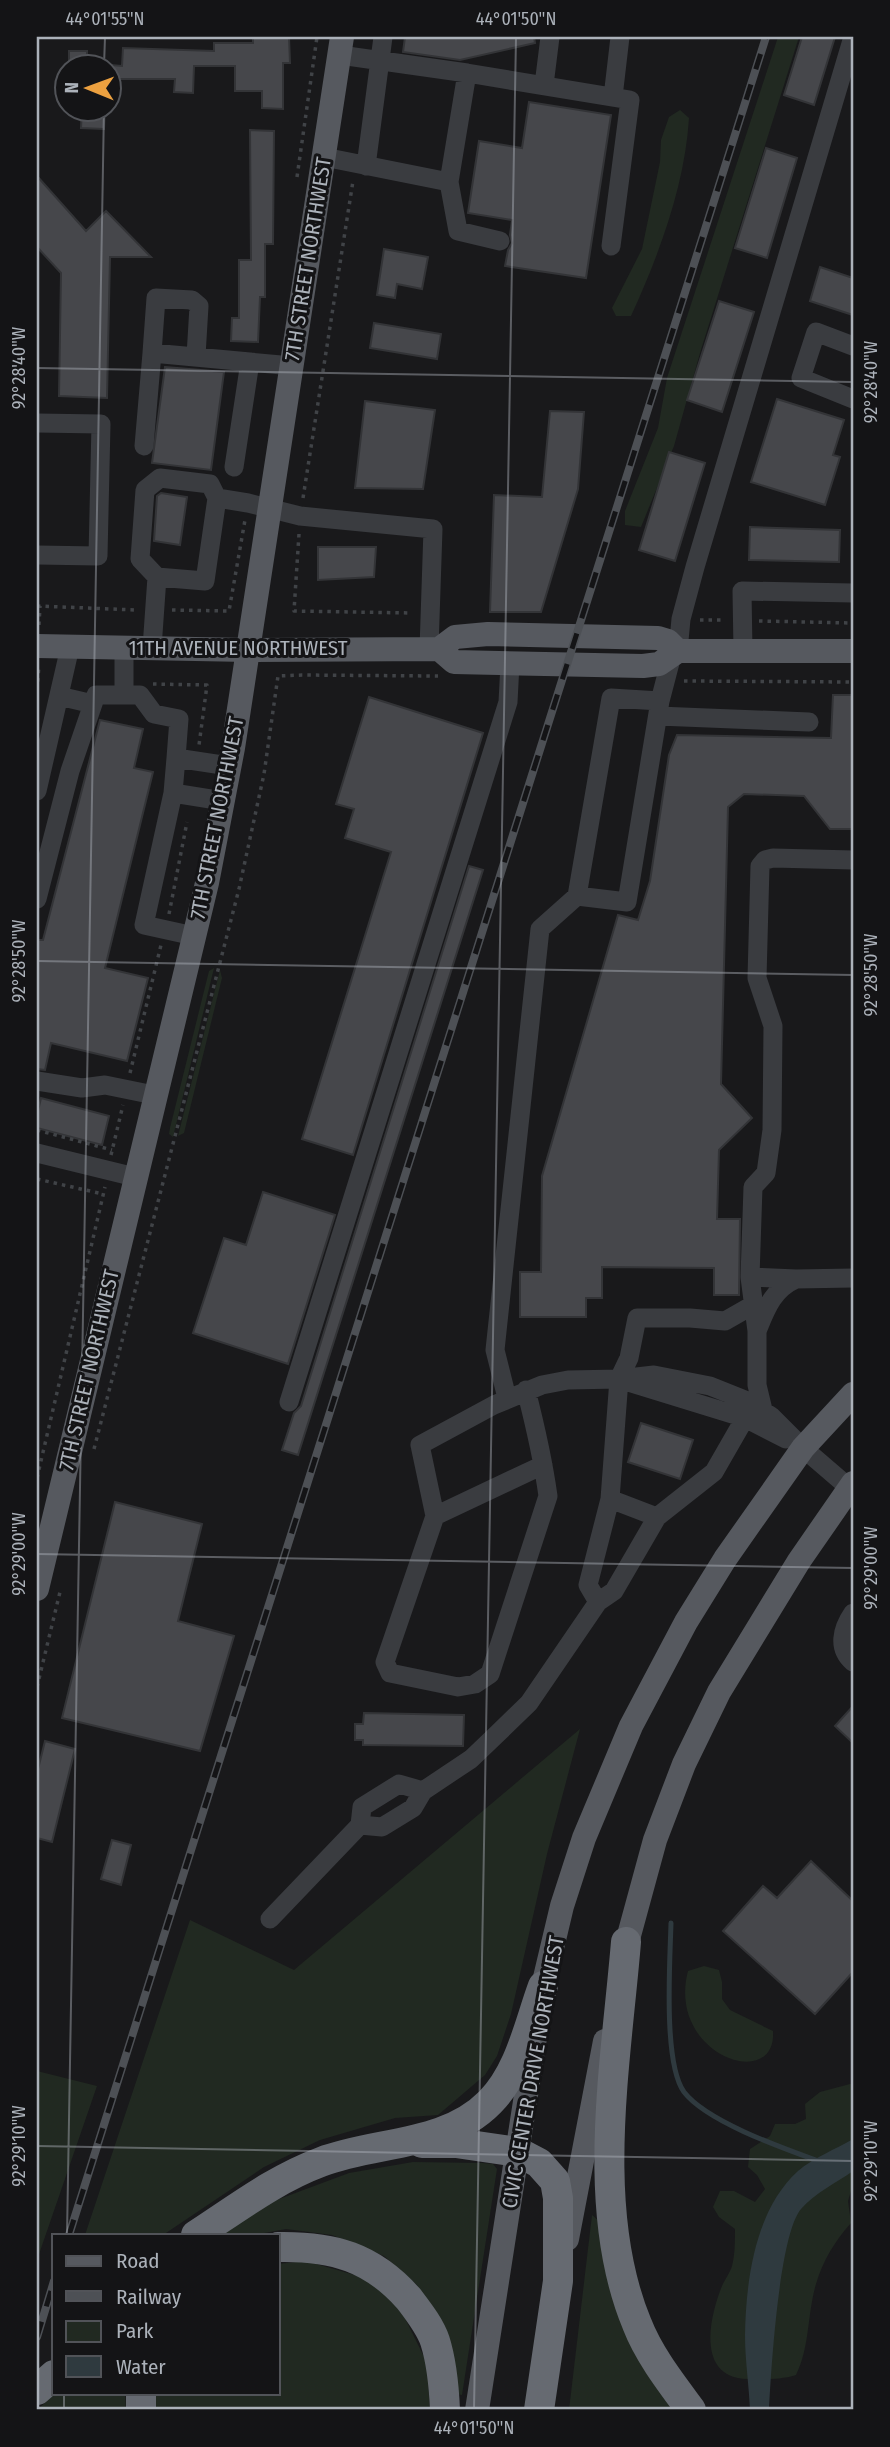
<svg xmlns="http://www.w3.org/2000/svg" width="890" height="2447" viewBox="0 0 890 2447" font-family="'Fira Sans Condensed',sans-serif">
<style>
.green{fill:#212921}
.water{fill:#2f3a3f}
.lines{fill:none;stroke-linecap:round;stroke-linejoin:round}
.stream{stroke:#2f3a3f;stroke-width:5}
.building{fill:#46474b;stroke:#333437;stroke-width:2}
.path{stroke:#404347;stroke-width:3.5;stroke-dasharray:3.5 5;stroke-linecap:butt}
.minor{stroke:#3a3c40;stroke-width:19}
.major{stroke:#56595f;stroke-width:24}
.highway{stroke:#666a71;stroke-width:30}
.rail-casing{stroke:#4d5055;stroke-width:8}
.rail{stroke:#141416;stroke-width:5;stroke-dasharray:16;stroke-linecap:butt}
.ticks{fill:none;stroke:#acb2ba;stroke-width:2;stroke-opacity:0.45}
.labels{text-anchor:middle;stroke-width:6;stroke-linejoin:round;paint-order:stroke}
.street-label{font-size:21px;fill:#acb2ba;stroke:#141416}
.neatline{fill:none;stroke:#acb2ba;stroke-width:2.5}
.ticks-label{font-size:18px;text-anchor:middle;fill:#acb2ba}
</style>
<rect width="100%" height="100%" fill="#19191b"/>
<path class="green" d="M778,37h21l-99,316 -26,93 -33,81 -16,-2v-14l33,-83 9,-50z
M680,110l9,8c-4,67 -30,137 -58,198h-15l-4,-8 30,-59 18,-87 1,-22 8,-23z
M214,968l-41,169 -4,-3 1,-6 39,-157z
M220,970l2,8 -38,155 -6,3z
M580,1729l-33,125 -36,160 -14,42 -12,19 -47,40 -43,3 -75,22 -56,27 -101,68h-78l105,-315 104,50z
M704,1966l15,4 3,12v17l8,11 43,21c4,62 -107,24 -85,-60z
M37,2071l60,15 -60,174z
M850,2084l3,1v99l-5,17 3,22c-16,18 -28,37 -35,61 -9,31 -6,63 -20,91 -16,5 -31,4 -48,4 -52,-1 -39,-61 -26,-93 3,-7 8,-13 10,-20 3,-11 3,-25 3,-37l-16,-12 -6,-10 7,-16h14l21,11 10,-13 -8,-14 -9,-8 2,-18 20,-13 5,-12h20l11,-5 -1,-15 15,-12z
M413,2162l69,1 11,1 4,5 -35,226 -6,-1 -11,-62 -28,-47 -33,-29 -52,-21 -46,-6 -32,6h-40l60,-34 75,-28z
M592,2215l7,6 79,189h-109z
M306,2261l59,17 35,30 27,55 3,47h-273l-2,-8 1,-9h122v-129z
M56,2393h69l1,17h-89z"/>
<path class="water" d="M853,2139v32c-17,12 -38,22 -52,38 -22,26 -30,162 -32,201h-19c-1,-25 -5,-50 -5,-75 1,-55 10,-125 53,-164 15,-13 38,-22 55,-32z"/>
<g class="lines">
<path class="stream" d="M671,1923c-1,38 -8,140 13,169 23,30 101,57 137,70"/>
</g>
<path class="building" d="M253,37h36l1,26h-7v46l-21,-1v-17h-27v-25h-41l-1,27 -19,-1 1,-13h-65l1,-14 11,1 1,-18 91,3v-8h39z
M405,37h129l1,6 -75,17 -57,-8z
M802,37h33l-21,68 -30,-10z
M69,51h18v15h-18z
M529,102l82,13 -25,163 -81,-12 3,-16 4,-7 -2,-8 2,-15 -44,-7 11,-72 43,7z
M82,108h23l-1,21 -23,-1z
M250,130l24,1 -1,113h-8v53h-5l-2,45 -27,-1 1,-23h7v-58h12z
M766,148l31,10 -30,100 -32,-10z
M37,176l49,55 20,-20 45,46h-41l-3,141 -48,-2 2,-123 -24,-26z
M384,249l44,8 -6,32 -25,-5 -2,14 -18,-3z
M820,267l33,11v37l-43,-14z
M719,301l35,11 -32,100 -35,-12z
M374,323l67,11 -4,25 -67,-11z
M165,367l59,5 -13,98 -59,-7z
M777,399l67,21 -11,35 7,2 -15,48 -74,-23z
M365,401l70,9 -12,79 -68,-1z
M550,411l34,1 -6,77 -37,123h-51l4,-117 48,2z
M669,452l36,11 -30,98 -36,-11z
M161,493l26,4 -7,48 -26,-4 3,-45z
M750,527l90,3 -1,32 -90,-2z
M318,547h58l-2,30 -56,3z
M833,695h20v134h-23l-26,-33 -60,-2 -16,13 -7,277 31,34 -33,32 -2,69h23l-1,76h-25v-27l-112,-1v31h-16v19h-66v-45h21l1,-96 76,-261 20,5 12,-39 19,-126 8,-20 154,3z
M369,697l114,36 -130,422 -51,-16 89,-287 -46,-14 9,-29 -18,-5z
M100,720l43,9 -9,39 19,4 -48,196 43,10 -21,83 -76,-18 -6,27 -8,-1v-129h6z
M469,866l14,4 -185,585 -16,-5 12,-37 7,-7z
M41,1098l68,18 -7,29 -65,-17v-13z
M263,1192l72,23 -47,149 -95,-31 31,-95 22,7z
M641,1423l52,17 -13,39 -52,-17z
M115,1502l87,22 -24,97 56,15 -34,115 -138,-33z
M853,1706v37l-18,-17z
M364,1713l100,2 -1,31 -100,-1v-5h-8v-16h8z
M45,1741l30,8 -23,93 -15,-4v-65z
M112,1840l19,5 -10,40 -20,-6z
M811,1861l42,40v71l-38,42 -92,-83 40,-45 14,12z"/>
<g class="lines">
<path class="path" d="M297,177l20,-140
M303,498l50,-317
M299,534l-5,77 118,2
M37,606l99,4
M172,610l57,1 16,-91
M700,620h24
M759,621l94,2
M39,625l1,-19
M684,681l169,1
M153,684l54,1 -8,60
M37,690l2,-25
M169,914l18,-92
M130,1073l31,-128
M37,1130l75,20
M111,1155l12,-50
M37,1179l66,15
M94,1449l145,-560 25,-115 14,-98 24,-1 136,1
M37,1478l68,-291
M37,1687l23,-95"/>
<path class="minor" d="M340,55l127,18
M544,85l6,-48
M613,97l7,-60
M324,157l125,25 18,-109 163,27 -19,146
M366,166l17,-129
M449,182l9,49 42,10
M853,346l-37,-14 -15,46 52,21
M152,353l4,-55 36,2 7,6 -3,50
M37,423l64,1 -3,132 -61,-1
M144,446l8,-93 140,13
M234,467l16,-105
M157,577l-17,-18 5,-69 15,-12 50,6 7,14
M152,648l5,-71 48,4 12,-83 31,5 52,13 133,13 -4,120
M678,651l3,-32 14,-52 158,-530
M743,651l-1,-60 111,2
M124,695v-47
M59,696l34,8
M660,701l-49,-3 -34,198 50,6 33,-201 12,-46
M658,716l151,6
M37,791l33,-144
M173,793l50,8
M37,899l33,-128 26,-76h44l14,19 25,5 -3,39
M194,936l-50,-11 29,-132 3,-35 53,8
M37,1081l45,7 23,-3 49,10
M37,1153l98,24
M750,1277l46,2 57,-1
M757,1331c9,-22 16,-42 39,-52
M628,1382l117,36 41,21
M526,1390c9,35 17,70 22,106l-58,178 -15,10 -17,3 -68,-14 -5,-11 50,-146 108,-51
M507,1398l-12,-48 45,-421 37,-33
M289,1402l219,-700 2,-38
M763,1410l-6,-25v-54l-7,-54 3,-90 13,-14 6,-43 1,-104 -16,-48 3,-112 5,-6 8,-2 80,2
M435,1516l-15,-71 74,-40 48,-20 26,-5 51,-1 35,-4 56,11 35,14 26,16 32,32 50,43
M657,1517l-47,-18 9,-120 10,-21 8,-40h53l35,3 28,-16
M598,1602l-10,-17 22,-86
M853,1613c-11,16 -16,35 0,49
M360,1825l2,-18 37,-23 24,7
M270,1919l90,-94 22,2 31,-19 10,-17 48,-32 24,-23 34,-33 69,-101 16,-11 43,-74 57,-45 31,-54"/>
<path class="major" d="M37,646l211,4 191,-1 16,-12 33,-3 170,4 10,3 10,10
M439,649l15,13 189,4 16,-2 19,-13h175
M37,1589l170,-706 26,-135 109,-711
M622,1961l33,-121 29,-76 35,-72 80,-131 54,-78
M567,2239l38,-198
M477,2410l66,-424 19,-80 22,-68 47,-112 55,-104 39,-63 78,-111 50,-54"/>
<path class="highway" d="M626,1942c-10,121 -37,267 11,382 12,31 34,59 54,86
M422,2143h34l62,9 21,11 16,18 3,17v83l-19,129
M196,2235c40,-26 79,-56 125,-73 55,-21 125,-15 169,-60 30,-30 39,-78 53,-116
M278,2247c55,-1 94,10 131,52 9,12 21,27 26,42 7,22 9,46 10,69
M37,2390l17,-15
M141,2410v-17"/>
<defs>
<path id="rail" d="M69,2235l697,-2198
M37,2337l17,-56"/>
</defs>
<use href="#rail" class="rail-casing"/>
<use href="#rail" class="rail"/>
</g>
<path class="ticks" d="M104,66l1,-29M37,368l816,14M37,961l816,14M37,1554l816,14M37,2146l816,15M67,2235l37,-2127M64,2410v-17M474,2410l42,-2373"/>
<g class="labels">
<g class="street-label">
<text transform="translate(308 259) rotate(-81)" y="7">7TH STREET NORTHWEST</text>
<text x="238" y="655">11TH AVENUE NORTHWEST</text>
<text transform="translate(217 818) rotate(-79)" y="7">7TH STREET NORTHWEST</text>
<text transform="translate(89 1370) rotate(-77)" y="7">7TH STREET NORTHWEST</text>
<text transform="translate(533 2072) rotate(-80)" y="7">CIVIC CENTER DRIVE NORTHWEST</text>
</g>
</g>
<rect width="890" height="2447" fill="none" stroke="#141416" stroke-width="77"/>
<rect x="52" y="2234" width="228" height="161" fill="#141416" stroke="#515358" stroke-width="2"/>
<rect x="66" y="2256" width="35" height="10" fill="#56595f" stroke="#515358" stroke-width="2"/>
<text x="116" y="2268" font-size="21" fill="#acb2ba">Road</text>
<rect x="66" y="2291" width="35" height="10" fill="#4d5055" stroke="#515358" stroke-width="2"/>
<text x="116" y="2304" font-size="21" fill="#acb2ba">Railway</text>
<rect x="66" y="2321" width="35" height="21" fill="#212921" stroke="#515358" stroke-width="2"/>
<text x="116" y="2338" font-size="21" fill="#acb2ba">Park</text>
<rect x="66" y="2356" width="35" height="21" fill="#2f3a3f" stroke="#515358" stroke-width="2"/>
<text x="116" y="2374" font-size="21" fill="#acb2ba">Water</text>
<g transform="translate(88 88) rotate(271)"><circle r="33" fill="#141416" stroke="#515358" stroke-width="2"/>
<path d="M0-5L12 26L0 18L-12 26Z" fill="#eca140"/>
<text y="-10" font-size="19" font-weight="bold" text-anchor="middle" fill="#acb2ba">N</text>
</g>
<rect x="38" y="38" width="814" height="2370" class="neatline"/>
<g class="ticks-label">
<text x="105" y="25">44°01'55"N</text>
<text x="516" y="25">44°01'50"N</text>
<text transform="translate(19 368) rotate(-90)" y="6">92°28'40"W</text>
<text transform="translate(871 382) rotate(-90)" y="6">92°28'40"W</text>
<text transform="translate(19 961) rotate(-90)" y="6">92°28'50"W</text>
<text transform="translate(871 975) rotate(-90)" y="6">92°28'50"W</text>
<text transform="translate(19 1554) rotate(-90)" y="6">92°29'00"W</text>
<text transform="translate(871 1568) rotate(-90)" y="6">92°29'00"W</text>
<text transform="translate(19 2146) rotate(-90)" y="6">92°29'10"W</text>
<text transform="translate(871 2161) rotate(-90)" y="6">92°29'10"W</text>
<text x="474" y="2434">44°01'50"N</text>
</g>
</svg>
